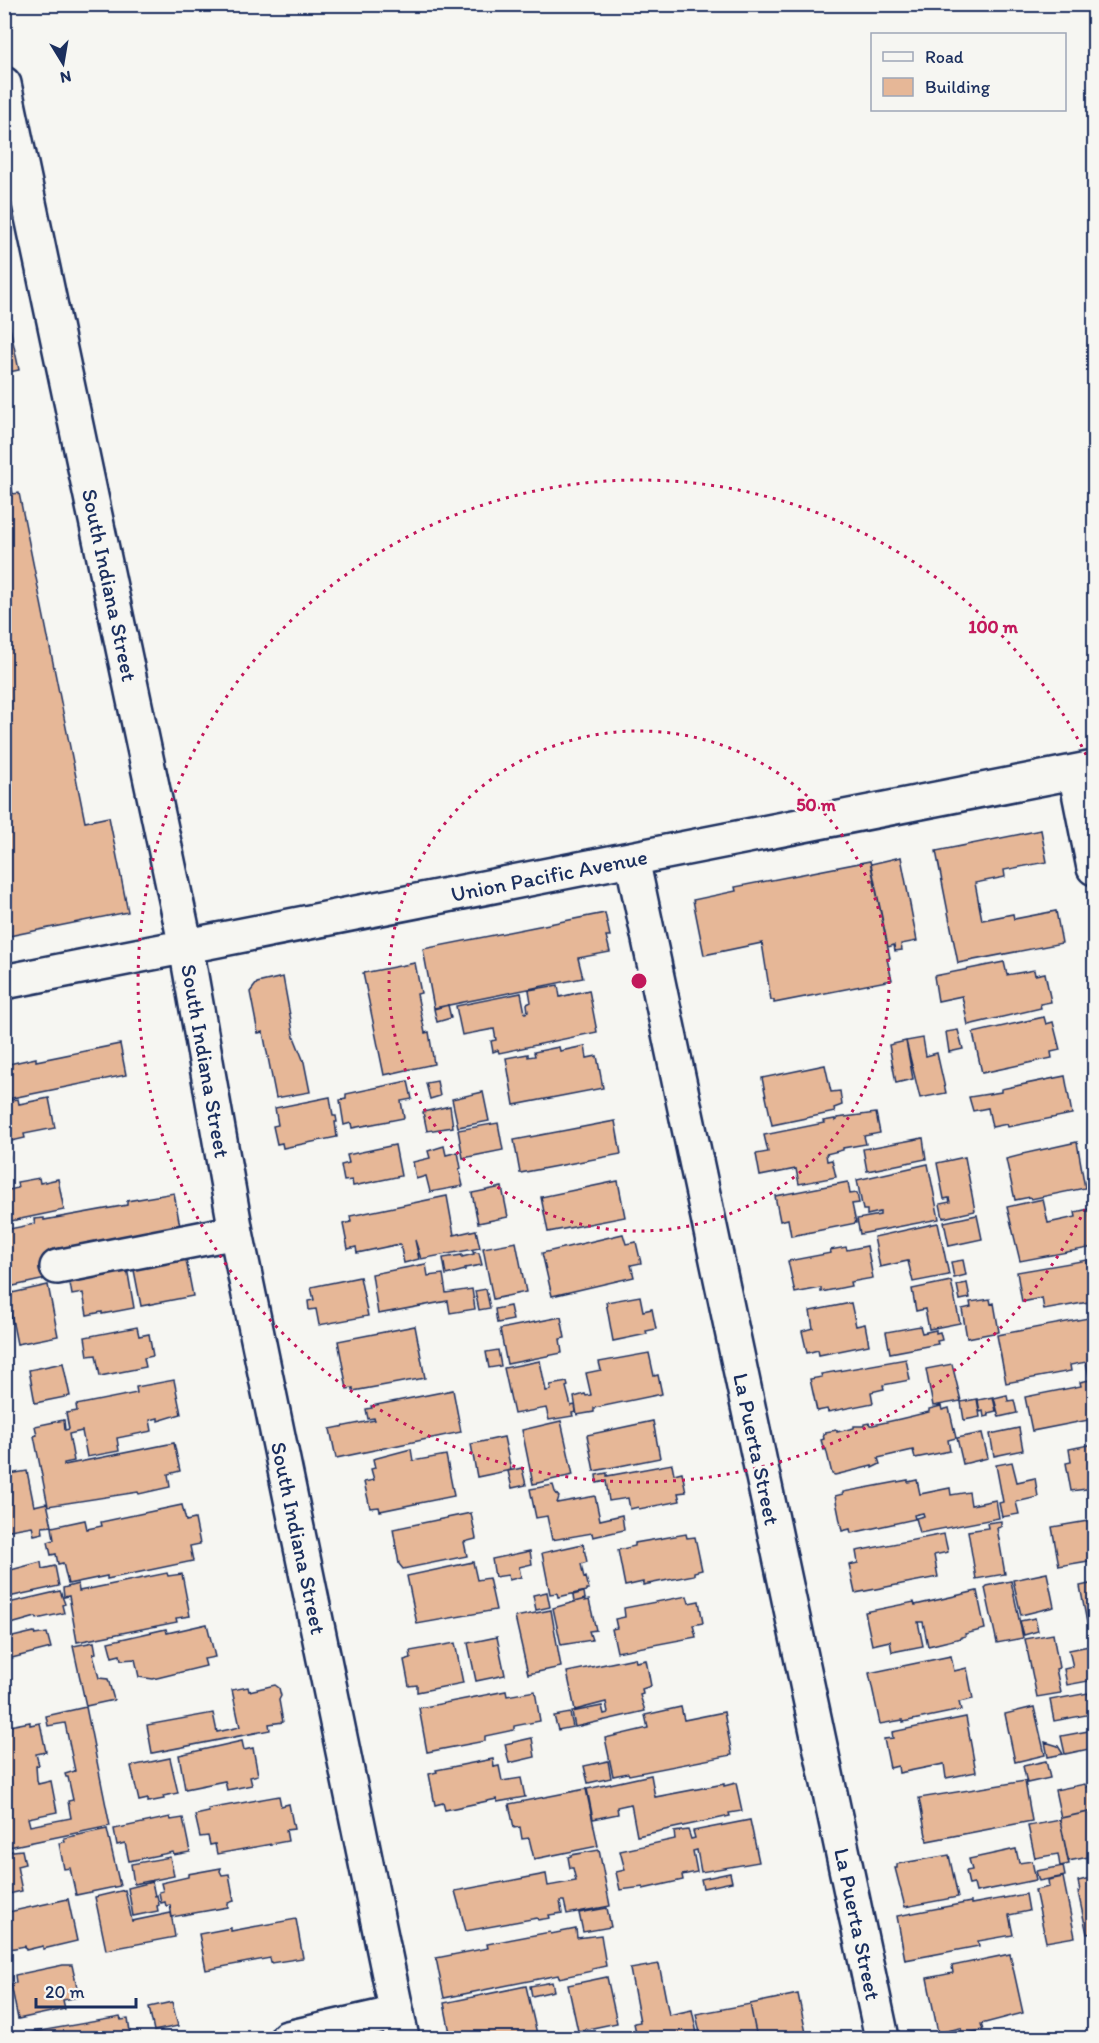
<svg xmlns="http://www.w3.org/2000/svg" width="1099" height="2043" viewBox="0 0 1099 2043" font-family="Itim,sans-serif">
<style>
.building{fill:#e6b797;stroke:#1b2f5e;stroke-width:1.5}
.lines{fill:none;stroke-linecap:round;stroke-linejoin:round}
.minor-casing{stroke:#1b2f5e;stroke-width:38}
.minor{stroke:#f6f6f2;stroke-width:33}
.ring{fill:none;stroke:#c2185b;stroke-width:3;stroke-dasharray:3 6}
.labels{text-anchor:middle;stroke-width:5;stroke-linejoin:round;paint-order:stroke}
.street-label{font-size:22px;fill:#1b2f5e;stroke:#f6f6f2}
.centre{fill:#c2185b;stroke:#f6f6f2;stroke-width:3}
.ring-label{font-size:18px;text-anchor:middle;font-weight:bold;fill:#c2185b;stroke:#f6f6f2;stroke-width:5;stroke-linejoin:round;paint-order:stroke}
</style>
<rect width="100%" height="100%" fill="#f6f6f2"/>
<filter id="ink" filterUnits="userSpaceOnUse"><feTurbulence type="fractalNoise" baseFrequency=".0167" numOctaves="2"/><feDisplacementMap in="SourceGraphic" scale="12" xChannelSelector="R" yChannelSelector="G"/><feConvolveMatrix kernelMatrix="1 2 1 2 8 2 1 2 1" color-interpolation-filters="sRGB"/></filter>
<g filter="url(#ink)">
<path class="building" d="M4,299l15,71 -15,3z
M4,451l9,43 6,-1 66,329 24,-5 19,95 -124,25z
M1041,830l6,32 -43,8 1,7 -30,6 7,37 31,-6 1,5 42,-8 6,32 -104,20 -22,-112z
M901,857l16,84 -16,3 1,6 -7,1 -1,-6 -6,2 -17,-83z
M870,861l20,97 -3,1 5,21 -118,23v-3h-3l-9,-57 -58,12 -11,-55 43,-9 -1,-4z
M605,913l5,23h-4l4,16 -32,6 5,20 -149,30 -11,-59z
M1004,962l3,13 27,-5 1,5 10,-2 6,29 -11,2 1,4 -73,17 -6,-29 -24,5 -4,-25z
M415,963l6,30 -4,1 8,39 4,-1 5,32 -50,11 -21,-102z
M283,977l11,60 10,25 6,30 -34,6 -13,-66 -5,1 -8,-41 7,-9z
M558,985l2,12 29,-7 8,42 -98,21 -1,-3 -5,2 -2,-11 5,-1 -2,-11 -32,6 -6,-29 65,-13 4,20 3,-1 -1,-8 4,-2 -2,-12z
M448,1005l3,13 -14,4 -3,-13z
M1044,1017l2,7 7,-2 7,28 -9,2 1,6 -70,15 -9,-40z
M958,1030l5,19 -14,3 -3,-20z
M923,1038l3,18 11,-3 9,40 -26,5 -14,-57z
M906,1041l7,38 -17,4 -7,-38z
M120,1044l6,31 -119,24 -3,-34 32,-7v3z
M585,1046l2,12 10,-2 6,32 -89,17 -8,-47 22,-4v3l7,-1 -1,-4 25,-5 1,4z
M825,1065l6,27 9,-1 2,14 -8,3 1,4 -63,13 -10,-47z
M1065,1076l7,38 -64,13 -1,-3 -15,3 -4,-19 -15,3 -4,-14 32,-5v-3z
M408,1081l4,18 -11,2 3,17 -52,10 -1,-5 -7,2 -4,-25 6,-1v-5z
M437,1081l3,15 -10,3 -4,-16z
M483,1092l6,29 -31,6 -6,-28z
M330,1097l3,19h3l1,6h-2l2,15 -54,11 -1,-5 -5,1 -4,-18 5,-1 -3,-17z
M49,1098l6,30 -31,6 1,4 -18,4 2,16 -5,1v-58l14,-2 1,5z
M450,1106l3,21 -26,4 -4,-19z
M876,1113l4,20 -16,3 2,8 -23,4v2l-17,4 1,7 5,-1 4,17 -37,7 -3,-15 -36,7 -4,-22 12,-2 -4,-17 60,-12 -1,-2 12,-2v2l2,-1v-2z
M615,1121l6,33 -101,19 -6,-33z
M498,1123l5,27 -40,8 -5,-28z
M923,1138l3,21 -59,12 -4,-22z
M1077,1142l8,46 -54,11 -1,-2 -15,3 -9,-41 16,-4v-1z
M395,1145l6,31 -48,10 -1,-6 -8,1 -3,-16 8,-2 -2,-8z
M444,1146l2,9 12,-3 3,16 -2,1 4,17 -33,6 -4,-16 -10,3 -3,-17 17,-4 -2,-7z
M965,1157l10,54 -32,7 -3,-14 10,-2 -1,-4 -5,1 -7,-36z
M928,1164l11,55 -79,15 -3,-15 23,-4v-3l-13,3v-5h-4l-6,-30z
M39,1178l1,5 18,-4 6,31 -58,12 -2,-31 14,-3 -1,-6z
M618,1181l7,36 -77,15 -7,-35z
M848,1182l2,12 7,-1 2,10 -7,1 4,19 -65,13 -3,-17 -8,2 -5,-25z
M502,1187l6,30 -30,6 -6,-30z
M174,1193l7,39 -139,26 4,21 -42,9v-58l31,-6 -1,-5 10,-1v2l83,-15v-4z
M447,1196l7,39 22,-5 4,18 -59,11 -6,-19 4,19 -15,4 -4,-19 -43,9 -1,-6 -8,2 -5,-25 8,-2 -1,-6z
M1043,1199l5,24 28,-6 -1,-5 14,-3 5,28v10l-74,14 -13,-54z
M977,1215l5,24 -33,7 -5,-24z
M938,1223l11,52 -36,7 -5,-21 -28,6 -6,-30z
M623,1234l3,10 10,-2 5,21 -10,2 3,12 -82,19 -10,-43z
M516,1242l10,50 -33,7 -10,-51z
M867,1246l6,32 -23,4 1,4 -30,6v-4l-26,5 -7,-32 43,-8 -1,-3 16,-3 1,3z
M473,1252l6,1 3,12 -17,3v2l-19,5 -3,-17 19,-3v2l12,-3z
M185,1255l8,41 -52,10 -8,-41z
M963,1260l3,15 -12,3 -3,-16z
M1087,1260l2,12 5,-1v30l-50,9 -2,-12 -20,4 -5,-30z
M426,1264l2,12 15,-2 3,19 26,-4 3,20 -25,4 -2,-12 -70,13 -6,-40z
M127,1268l7,40 -32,6v-2l-15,3 -4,-22 -11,2 -3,-18z
M360,1277l8,39 -49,9 -3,-16 -7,1 -1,-9 6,-1 -3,-13z
M951,1281l9,42 -31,6 -4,-20 -9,2 -4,-22z
M967,1283l3,15 -10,2 -3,-15z
M48,1285l10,51 -41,8 -10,-50z
M486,1289l4,19 -11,2 -4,-19z
M640,1296l3,15 9,-2 4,20 -10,2 1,3 -34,7 -7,-39z
M990,1299l1,5 3,-1 5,29 -32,6 -5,-29 9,-2 -1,-5z
M851,1303l5,23 9,-2 4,21 -50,10 -1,-5 -11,3 -5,-22 11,-3 -3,-17z
M510,1306l3,14 -16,3 -2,-14z
M1094,1315v60l-5,1 -3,-14 -16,3 1,6 -65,12 -9,-48 97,-18z
M561,1317l4,21 -5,1 2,14 -55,11 -7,-35z
M415,1326l10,52 -72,13v-3l-6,1 -9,-48z
M920,1326l2,7 14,-3v3l4,-1 2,8 -5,1 1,3 -48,9 -4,-21z
M137,1327l2,9 10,-2 4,22 -9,2 2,9 -46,9 -4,-21 -8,1 -3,-19z
M498,1350l3,16 -12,2 -3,-16z
M649,1353l5,23 4,-1 4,19 -68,14v4l-17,3 -3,-18 11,-3 1,2 5,-1 -5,-22 15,-3 -2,-8z
M906,1359l4,21 -27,5 1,4 -13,3 2,11 -45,9 -1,-3 -10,2 -7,-32 12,-2 -1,-3z
M540,1361l6,30 5,-1 -1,-5 17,-3 1,4 -2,1 5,19 4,-1 1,7 -4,1 1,3 -24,4 -3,-12 -32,6 -10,-46z
M63,1363l7,33 -35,7 -6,-33z
M952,1364l9,37 -28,5 -7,-37z
M1094,1379v40l-62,12 -7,-34 56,-11 -1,-4z
M174,1380l7,34 -23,7v-3l-8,2 2,11 -35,7 2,13 -32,6 -5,-26 -13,3 5,27 -10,2v2l110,-22 6,28 -12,3 2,13 -31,7 -1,-2 -90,14 -14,-70 3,-1 -2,-9 29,-6 1,10 4,-1 -3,-16 11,-2 -1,-6 61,-12 -1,-6z
M453,1390l8,42 -125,26 -6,-29 45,-9 -1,-2 -6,1 -2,-10 6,-1 -1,-2z
M1007,1395l1,6 6,-1 3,13 -18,4 -5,-19z
M993,1397l3,14 -8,2 1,3 -5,1 -1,-6 -3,1 -2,-12z
M977,1399l3,18 -16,3 -3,-18z
M941,1406l1,4 7,-2 7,30 -8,2 2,11 -35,7 -2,-8 -35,8 2,6 -8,4v-2l-37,9 -3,-1 -6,-25 -2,1 -3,-10 3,-1 -1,-5h3l-1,-2 12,-2v2l17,-4v-2h10v-2l5,-1 1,2h3l27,-6 29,-7v-3z
M561,1421l12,54 -40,9 -11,-54z
M653,1421l7,37 -66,13 -7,-36z
M1019,1428l4,22 -29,6 -4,-22z
M982,1433l6,25 -25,6 -6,-26z
M504,1437l7,33 -34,7 -6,-33z
M1094,1444v44l-23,3 -5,-28 5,-1 -2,-13z
M411,1449l2,12 33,-6 8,41 -74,15 -1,-4 -9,1 -6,-26 10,-2 -3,-11 4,-1 -2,-9z
M1012,1462l5,20 18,-4 3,19 -22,5 3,12 -17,3 -3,-14 4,-1 -7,-37z
M672,1464l2,10 8,-2 4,20 -8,1 2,8 -41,8 -1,-2 -8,2 -2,-11 -19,3 -3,-20 -9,2 -1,-8 11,-2v3z
M522,1468l4,17 -14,3 -4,-17z
M27,1471l7,35 13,-3 5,23 -10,1 1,6 -9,2 -2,-9 -28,5v-56z
M908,1480v2l9,-2 3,14 30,-6 1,7 18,-3 2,13 25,-5 3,18 -79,15 -4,-15 8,-2 -1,-3 -9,2 1,4 -64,14 -1,-4 -8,2 -7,-35 8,-2v-2z
M553,1485l2,7 4,5 -2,6 38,-7 5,24 22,-5 2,15 -31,7 -1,-4 -40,7 -5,-24 -11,2 -6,-29z
M182,1505l4,16 9,-2 5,25 -10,2 3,15 -86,18v-3l-39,8 -5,-21 -5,1 -2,-10 -5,1 -3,-13 6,-2 -2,-13 33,-7 2,9 15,-3 -1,-4z
M471,1513l5,26 -12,3 3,14 -64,13 -4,-5 -6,-35z
M1094,1520v40l-35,6 -7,-39z
M1001,1521v6l-4,1 8,46 -29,5 -8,-48 20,-3 -1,-5z
M686,1534l1,4 8,-1 7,33 -8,2v3l-51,10v-3l-18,4 -7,-36 17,-4v-3z
M944,1534l4,18 -14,3 4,22 -83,16 -6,-28 9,-2 -2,-12z
M583,1544l4,18 -6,2 3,14 2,-1 3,12h-3v2l-28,6 -1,-4 -7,1 -8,-41z
M530,1551l2,13 -13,3 2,10 -12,3 -1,-5 -13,2 -3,-18z
M41,1562l1,7 13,-3 4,20 -55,12v-21l4,-1 -1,-5z
M473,1562l4,18 12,-2 7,32 -79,14 -10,-48z
M167,1573l1,3 14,-2 8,42 -14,2 1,4 -100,20 -8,-46 -5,1 -1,-9 15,-4 1,7z
M1047,1573l7,34 -33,8 -8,-35z
M1011,1581l12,57 -26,5 -12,-55 2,-2z
M1094,1583v39l-7,1 -7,-37z
M60,1591l5,13 -3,1 2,8 -27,6 -1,-2 -32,9v-22z
M977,1591l8,38 -20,5 1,2 -5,1v1l-33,8 -5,-24h-5l5,24 -31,6 -2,-11 -18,4 -7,-33 49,-10 1,3z
M547,1592l3,15 -14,3 -3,-15z
M584,1592l1,7 -11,3 -1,-7z
M687,1596l2,7 10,-2 4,22 -10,2 3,12 -79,15 -5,-23 5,-1 -2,-9 10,-2 -1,-9z
M585,1599v2l4,-1 7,30 -7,1 3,9 -31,5 -8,-37z
M551,1610l10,57 -33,7 -13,-57z
M1035,1618l3,13 -14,4 -4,-14z
M207,1624l8,33 -11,2 2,7 -53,13 -14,-2 -4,-18 -14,1 -1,-5 -8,2 -4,-15 58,-13 1,4z
M34,1632l1,3 12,-2 4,15 -47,12v-21z
M1053,1634l6,34 -3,1 5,24 -24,4 -12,-58z
M497,1637l8,38 -29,6 -8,-38z
M94,1642l2,11 -3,1 6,24 9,1 6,21 -28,6 -13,-60z
M455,1643l8,40 -46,9v-7l-8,1 -5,-26 7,-2 -1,-7z
M1094,1645v35l-27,5 -3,-16 9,-2 -4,-17z
M951,1656l3,15 13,-3 6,31 -14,3 2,8 -58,12v-2l-23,4 -11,-51z
M635,1658l1,4 10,-2 5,26 -9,3 1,5 -3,1 5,16 -70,16 -3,-15 30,-6 2,8 4,-1 -2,-11 -31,8 -8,-38z
M275,1685l4,3 2,8 -2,4 4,22 -14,2 1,6 -118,23 -5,-28 66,-12 4,19 23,-5 -8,-37 16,-3 1,4z
M506,1691l1,5 28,-5 5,30 -26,5v4l-29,6v5l-58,11 -8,-44z
M1088,1693l4,21 -38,7 -4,-21z
M86,1707l24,119 -106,22v-121l26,-5v3l10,-2 6,29 -10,2 3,11 -3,1 1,14 1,4 13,-3 6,31 -29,6 2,8 41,-8 -3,-17 5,-1 -5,-23h-2l-1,-3 10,-3 -10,-48 -17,3 -2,-10z
M681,1707l3,13 40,-8 8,43 -103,20 -1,-2 -15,3 -8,-38 43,-10 -3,-13z
M1034,1707l11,48 -30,7 -10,-48z
M570,1713l3,14 -15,3 -4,-14z
M966,1717l10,55 -30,6 -2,-14 -45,9 -1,-7 -8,2 -6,-29 9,-1 -1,-6z
M1094,1730v18l-29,6 -4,-18z
M532,1738l3,19 -26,6 -4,-19z
M242,1741l2,9 9,-2 5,27 -8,2 2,8 -25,5 -2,-9 -40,8 -6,-34z
M1045,1742l13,4 5,8 -15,3z
M1094,1754v28l-5,-26z
M170,1758l8,35 -15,3 1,3 -16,3v-3l-9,2 -8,-35z
M493,1759l1,8 5,-1 3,15 19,-3 4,19 -28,5v-3l-52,11 -2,-7 -8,2 -6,-31 8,-2 -1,-2z
M608,1761l3,17 -23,5 -4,-17z
M1046,1761l4,17 -23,5 -4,-17z
M651,1775l4,22 69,-13v2l12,-3 6,28 -13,2 1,3 -93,20 -6,-32 -14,3 1,7 -25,5 -6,-30z
M1025,1781l7,40 -105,20 -8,-43z
M1085,1784l1,3 8,-2v26l-33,7 -6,-28z
M586,1789l12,57 -64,13 -5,-21 -7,1 -2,-12 -6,1 -5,-24z
M279,1796l2,10 8,-2 5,25 -8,1 2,11 -71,13 -2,-10 -5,1 -2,-9 -8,1 -5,-22 14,-3 -1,-3z
M1093,1811l1,45 -26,5 -8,-41 1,-2z
M170,1817l1,3 12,-2 7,34 -16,3 -1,-3 -44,9 -4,-18 -8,2 -3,-16z
M750,1820l9,42 -58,10 -4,-22 -4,1 4,21 -15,3 1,5 -40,9v-2l-23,3 -4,-18 9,-2 -5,-19 55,-12 -1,-7 14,-2 3,9 4,-1 -2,-7z
M1060,1820l9,44 -9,2 -2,-12 -23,4 -7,-32z
M107,1829l13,57 -44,9 -6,-27 -6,1 -5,-26 6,-1 -1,-4z
M1016,1849l3,14 13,-2 4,19 -60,12 -2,-8 -5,1 -3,-14 6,-1 -3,-11z
M22,1850l3,14 -8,2 5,25 -18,4v-43z
M599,1850l11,56 -43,8 -3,-13h-4l2,12 -13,2 1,3 -12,2 -1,-2 -71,13 -11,-40 91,-17 2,12 28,-5 -3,-13h-3l-2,-11 3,-1v-1z
M949,1855l9,42 -53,10 -10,-39h2v-4z
M170,1857l4,19 -40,8 -3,-20z
M1063,1866l2,10 -26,5 -3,-10z
M221,1868l-1,3 2,4 7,-1 5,27 -6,2v4l-56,10 -2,-12 -4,1 -1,-4 -4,1 -2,-11 4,-1 -2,-8 27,-6v-3z
M730,1873l2,9 -29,6 -2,-9z
M1063,1877l12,60 -29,5 -11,-52 14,-3 -1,-7z
M1094,1877v56l-7,1 -9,-42 2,-1 -2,-10z
M152,1882l3,14 2,-1 2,10 -2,1 1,5 -25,5 -5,-28z
M125,1890l7,31 39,-8 4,24 -69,13 -11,-53z
M1026,1894l3,17 -20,4 4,20 -35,6 1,5 -74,14 -8,-44 74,-14v2z
M68,1899l9,42 -34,8v-3l-17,4 -1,-4 -21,4v-37z
M607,1908l4,19 -28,5 -4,-19z
M296,1919l7,39 -32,5 -1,-5 -64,12 -7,-36 32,-6v3z
M576,1929l1,9 24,-3 5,31 -14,3v2l-33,7 -1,-3 -114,23 -8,-40 52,-10 -1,-4 63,-12 1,2z
M1010,1954l13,59 -42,11 2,6 -21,4 -1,-6 -23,5 -11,-55 26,-5 -1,-7z
M659,1964l10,51 23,-5 6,28h-61l-3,-15 6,-1 -10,-53z
M63,1965h9l7,32 -16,3 2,9 -47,10 -7,-35 5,-1 -1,-8z
M607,1977l10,46 -39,8 -10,-46z
M552,1982l2,9 -22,5 -2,-10z
M526,1986l11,48 -23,4h-63l-7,-35z
M798,1994l9,44h-50l-7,-34z
M172,2002l6,24 -24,5 -5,-24z
M750,2004l7,34h-56l-5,-24z
M120,2017l1,3 7,-1 3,19h-104h2l-1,-5z"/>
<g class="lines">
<defs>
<path id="minor" d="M4,84l182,863 50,285 166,806
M1075,772l19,96
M632,859l250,1179
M4,982l1090,-214
M57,1267l179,-35
M287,2038l110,-25"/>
</defs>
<use href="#minor" class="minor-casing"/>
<use href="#minor" class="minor"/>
</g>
</g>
<g class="ring">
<circle cx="639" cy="981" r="250"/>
<path d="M1093 1193A501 501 0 1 1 1093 769"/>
</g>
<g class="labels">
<g class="street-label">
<text transform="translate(110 585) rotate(78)" y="8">South Indiana Street</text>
<text transform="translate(549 875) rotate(-11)" y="8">Union Pacific Avenue</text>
<text transform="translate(206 1061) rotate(80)" y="8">South Indiana Street</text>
<text transform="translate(757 1449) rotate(78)" y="8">La Puerta Street</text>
<text transform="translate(299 1538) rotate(78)" y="8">South Indiana Street</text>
<text transform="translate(858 1924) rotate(78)" y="8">La Puerta Street</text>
</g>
</g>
<circle cx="639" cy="981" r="9" class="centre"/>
<g class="ring-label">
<text x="993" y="633">100 m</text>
<text x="816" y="811">50 m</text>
</g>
<rect width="1099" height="2043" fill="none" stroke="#f6f6f2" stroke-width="24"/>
<rect x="12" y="12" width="1075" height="2019" fill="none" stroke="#1b2f5e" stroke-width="2" filter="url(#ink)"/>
<rect x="871" y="33" width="195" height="78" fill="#f6f6f2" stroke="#9ea6b7" stroke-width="1.5"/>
<rect x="883" y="52" width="30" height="9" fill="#f6f6f2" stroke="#9ea6b7" stroke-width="1.5"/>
<text x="925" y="63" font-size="18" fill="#1b2f5e">Road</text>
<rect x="883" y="78" width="30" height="18" fill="#e6b797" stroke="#9ea6b7" stroke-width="1.5"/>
<text x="925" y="93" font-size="18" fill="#1b2f5e">Building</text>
<g transform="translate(63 63) rotate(169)" stroke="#f6f6f2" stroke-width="4.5" paint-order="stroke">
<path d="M0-4.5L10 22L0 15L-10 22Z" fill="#1b2f5e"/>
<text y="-9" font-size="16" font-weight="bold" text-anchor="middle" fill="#1b2f5e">N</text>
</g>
<path d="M36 1998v9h100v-9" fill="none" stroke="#1b2f5e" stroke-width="3"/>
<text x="45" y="1998" font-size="18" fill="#1b2f5e" stroke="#f6f6f2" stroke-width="4.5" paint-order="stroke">20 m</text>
</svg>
